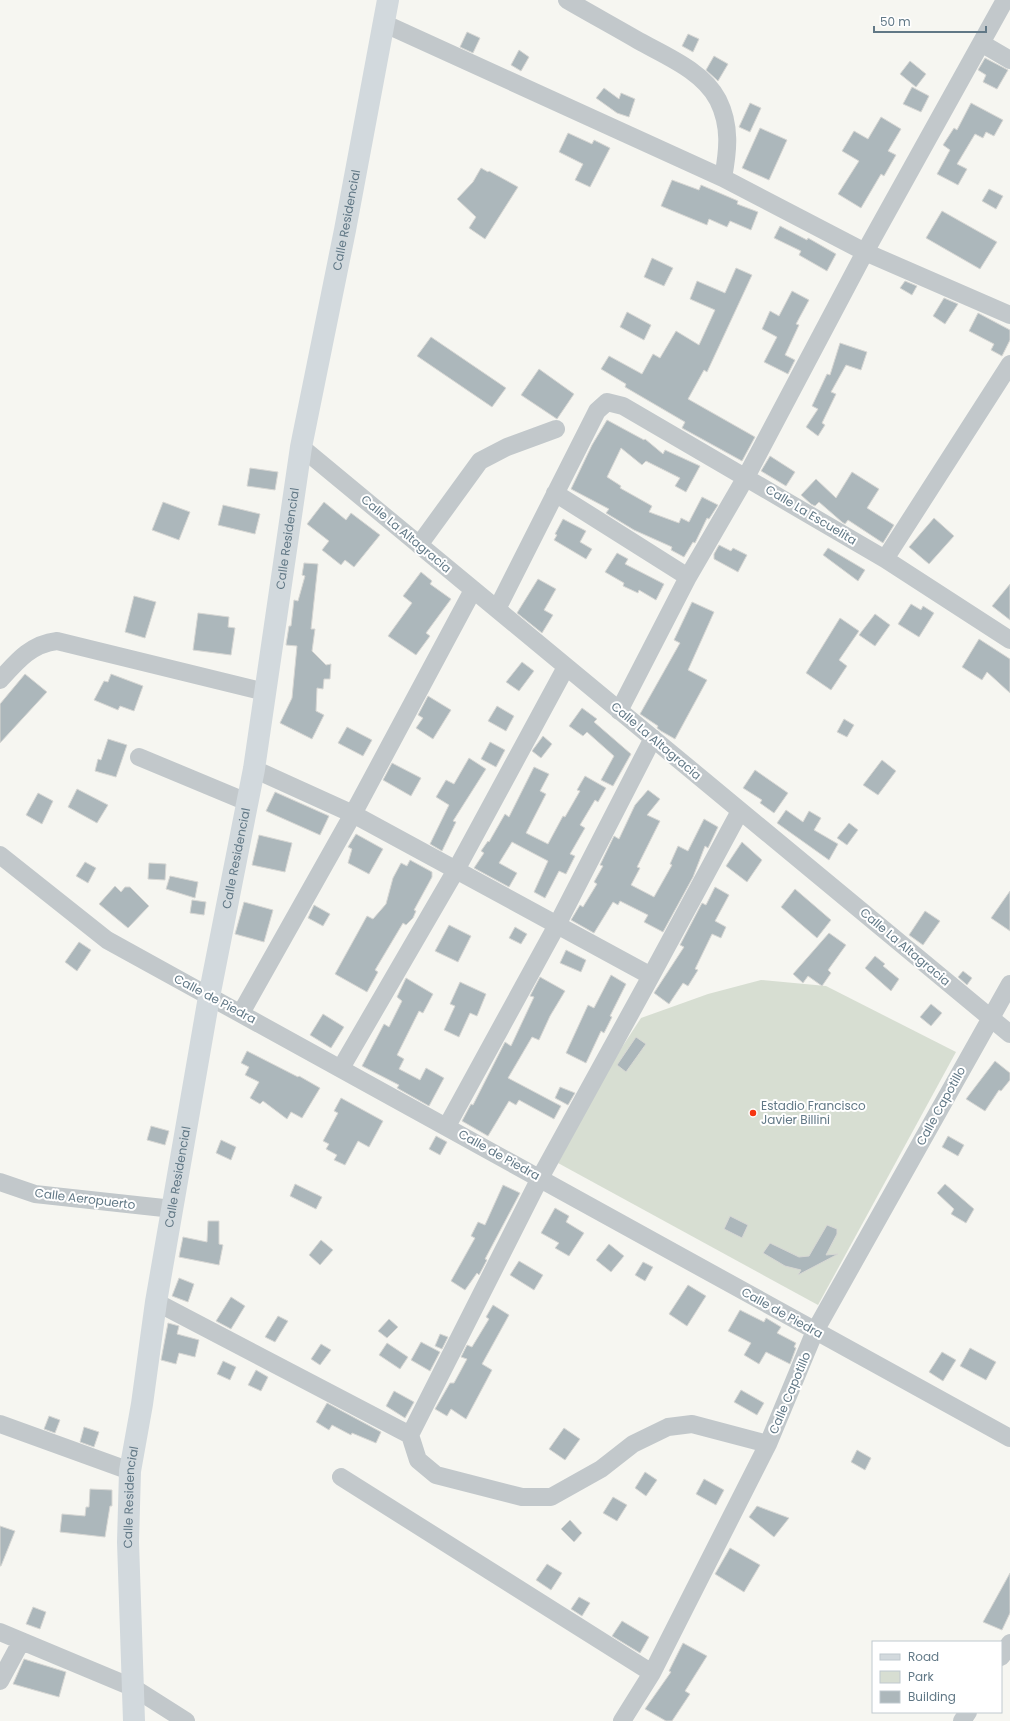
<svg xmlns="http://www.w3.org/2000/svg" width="1010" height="1721" viewBox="0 0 1010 1721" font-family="Poppins,sans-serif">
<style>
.green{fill:#d7ded2}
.building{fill:#acb7bb;stroke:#d7d7d4}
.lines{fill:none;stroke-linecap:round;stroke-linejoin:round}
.street{stroke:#c2c8cb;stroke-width:18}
.secondary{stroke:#d2d9dd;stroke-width:22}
.poi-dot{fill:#f63612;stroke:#fff;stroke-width:1.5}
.labels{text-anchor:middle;stroke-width:4;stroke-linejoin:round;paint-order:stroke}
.street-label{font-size:12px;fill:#617886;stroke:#fff}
.poi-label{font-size:12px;fill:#617886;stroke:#fff;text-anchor:start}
</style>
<rect width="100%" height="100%" fill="#f6f6f1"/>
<path class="green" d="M761,980l65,6 130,66 -138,253 -260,-142 53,-99 30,-46 67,-24z"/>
<path class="building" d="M467,32l13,6 -7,15 -13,-6z
M688,34l11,5 -6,13 -11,-6z
M519,50l10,7 -8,14 -10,-6z
M714,56l14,8 -10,17 -12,-11z
M985,58l23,12 -11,19 -14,-7 3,-7 -8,-5z
M910,61l16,13 -10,13 -16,-13z
M912,87l17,9 -8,16 -18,-8z
M604,88l15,11 2,-6 14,6 -6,18 -12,-4 -21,-15z
M750,103l11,5 -11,24 -11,-5z
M971,103l32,17 -9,16 -8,-4 -3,6 -8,-4 -18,30 10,5 -9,16 -21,-11 13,-24 -7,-5 11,-17 3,2z
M881,117l20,12 -13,22 8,4 -12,21 -3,-2 -20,34 -23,-14 21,-33 -17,-10 12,-20 14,8z
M760,128l27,12 -18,40 -27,-12z
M568,133l24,11 2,-4 16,8 -20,39 -15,-7 8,-16 -24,-12z
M481,168l7,4 1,-1 29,16 -33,52 -16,-11 7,-11 -19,-18 16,-17z
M672,180l27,10 2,-5 37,16 -1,3 21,8 -7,18 -21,-9 -3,6 -18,-8 -2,6 -46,-19z
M989,189l14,7 -7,13 -14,-8z
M942,211l55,31 -17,27 -54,-31z
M780,226l27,14 1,-2 28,16 -9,17 -28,-16 2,-4 -27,-13z
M652,258l21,10 -9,18 -20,-9z
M736,268l16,7 -45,97 -3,-2 -16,29 67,38 -13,24 -60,-33 3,-6 -60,-35 1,-3 -25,-15 8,-13 33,18 11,-20 7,4 16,-27 23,14 16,-35 -25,-11 7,-18 28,12z
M905,281l12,5 -5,9 -12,-7z
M792,291l17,9 -13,24 3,1 -14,30 10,5 -7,14 -24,-12 13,-25 -15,-8 8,-18 9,5z
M944,298l14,6 -13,20 -12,-8z
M627,312l24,13 -7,15 -24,-13z
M978,313l32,17v10l-8,16 -11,-6 3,-6 -25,-13z
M431,337l75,51 -14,19 -75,-51z
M840,343l27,9 -6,18 -15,-5 -15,27 5,2 -14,29 3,2 -7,11 -12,-9 12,-18 -6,-3 15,-32 3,1z
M539,369l35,25 -17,25 -36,-24z
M607,420l37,20 1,-1 18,15 2,-4 35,16 -14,26 -11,-6 5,-8 -34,-17 -4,4 -21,-17 -14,29 14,9 -1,2 32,18 -3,6 30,11 2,-5 8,4 13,-25 16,8 -9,14 -2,-1 -12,25 -2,-1 -9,15 -13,-7 1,-3 -38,-17 -28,-17 3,-4 -38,-20 21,-44z
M770,456l25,16 -9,14 -25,-15z
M250,468l28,4 -3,18 -28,-4z
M852,472l27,17 -12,19 27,17 -11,18 -35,-23 -3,4 -3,-2 -23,-20 -4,4 -4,-2 -10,-9 15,-16 20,19z
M163,502l27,10 -11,28 -27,-10z
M324,502l22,18 5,-7 29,22 -26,32 -9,-7 -4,5 -19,-15 7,-9 -22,-17z
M223,505l37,9 -5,20 -37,-9z
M934,518l20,18 -25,28 -20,-17z
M563,519l23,12 -6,11 12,7 -6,10 -32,-19 3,-5 -2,-1z
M719,545l12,6 2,-3 14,7 -9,17 -24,-13v-5z
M828,548l37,22 -7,11 -35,-26z
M617,553l11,6 -3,5 39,20 -8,16 -17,-10 -1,3 -15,-7 1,-3 -19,-11z
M304,563l14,1 -7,65h4l-3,22 14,14 5,-1 -1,15h-6l-1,10 -6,-1 -1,23 8,4 -12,24 -32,-16 12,-25 5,-52 -11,-1 3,-19h2l3,-26 4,1 7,-25 -3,-1z
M421,572l11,9 -2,3 21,15 -25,34 4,3 -14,19 -28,-19 24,-33 -9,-7z
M538,579l18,10 -12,21 9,5 -11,18 -25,-20z
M1010,584v36l-18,-14z
M134,596l22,6 -11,36 -20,-6z
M692,602l22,10 -26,58 19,10 -32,59 -14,-8 -4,-3 1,-2 -18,-12 40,-71 -6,-3z
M911,604l10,6 2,-4 11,7 -15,24 -21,-13z
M198,613l31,4 -1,10 7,1 -4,27 -38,-5z
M875,614l15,11 -15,21 -16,-11z
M840,618l19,13 -20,29 8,6 -16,24 -25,-17z
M979,639l31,20v34l-23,-21 -5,8 -20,-13z
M522,662l12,9 -15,20 -13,-9z
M25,674l22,18 -47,51v-39z
M111,674l32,12 -9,25 -14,-5 -2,4 -24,-10 10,-19 4,1z
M428,696l23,14 -18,29 -17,-11 7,-10 -5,-3z
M497,706l17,10 -8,15 -18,-10z
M582,708l15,11 -3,3 37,32 -18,32 -12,-6 13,-24 -27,-24 -4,4 -14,-10z
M844,719l10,6 -7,12 -10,-5z
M347,727l25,13 -9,16 -25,-13z
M543,736l9,8 -11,14 -9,-7z
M108,739l19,6 -11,32 -21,-6 3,-12 3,1z
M490,742l15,8 -9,17 -15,-8z
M469,758l17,11 -33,52 3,1 -14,29 -12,-7 19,-39 -13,-8 10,-17 8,4z
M882,760l14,11 -18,24 -15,-10z
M392,763l29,15 -10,18 -28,-16z
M534,767l15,7 -9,17 6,3 -20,39 22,11 15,-28 2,1 15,-26 -3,-1 8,-14 21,12 -8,14 -3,-2 -15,25 5,3 -15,26 5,2 -9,18 -7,-3 -14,27 -11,-6 14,-31 -36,-19 -13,21 18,10 -8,14 -35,-19 10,-15 -3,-2 7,-10 1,1 16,-28 4,3z
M755,770l33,23 -14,20 -14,-10 2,-3 -19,-12z
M77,789l31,16 -11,18 -29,-16z
M648,790l12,9 -13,16 13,6 -23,46 3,1 -9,17 23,12 18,-32 -2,-1 8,-18 10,5 16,-32 14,8 -10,21 -3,-2 -12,31 -30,55 -19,-10 4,-7 -28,-14 -2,4 -5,-3 -19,31 -23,-13 9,-15 3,2 14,-23 -3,-2 9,-16 -3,-1 14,-29 5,3 16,-34z
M275,792l54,24 -9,19 -54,-24z
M38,793l15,8 -11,23 -16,-9z
M786,810l17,12 6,-11 12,7 -7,12 24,14 -9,16 -52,-37z
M849,823l9,7 -11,15 -10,-7z
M356,834l27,15 -14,25 -21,-11 4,-14 -4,-2z
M259,835l33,8 -7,29 -33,-7z
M742,842l20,18 -15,22 -21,-16z
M410,860l22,12v5l-18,33 2,1 -3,7 -7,7 -3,-2 -28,47 3,2 -11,20 -32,-18 32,-58 6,3 13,-15 7,-26 8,-15 6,3z
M85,862l11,6 -8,15 -12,-7z
M149,863l17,1 -1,16 -17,-1z
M170,876l28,6 -3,16 -29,-9z
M115,886l6,6 4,-5h5l19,19 -21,22 -29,-24z
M715,887l14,8 -14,26 11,6 -5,11 -9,-4 -17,35 3,1 -10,16 -5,-3 -14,21 -15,-11 30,-46 -4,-2 22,-42 4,2z
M795,889l36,31 -14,18 -36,-31z
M1010,891v40l-19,-13z
M192,900l14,2 -2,13 -14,-2z
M244,902l29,8 -9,32 -29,-8z
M314,905l16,9 -7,12 -15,-8z
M925,911l15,10 -17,24 -14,-10z
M449,925l22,11 -13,26 -23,-11z
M515,927l12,7 -6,10 -12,-6z
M829,933l17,12 -18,25 3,3 -9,13 -14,-10 -5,7 -10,-9z
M79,942l12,8 -14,21 -12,-9z
M566,950l20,10 -5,12 -21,-9z
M875,956l10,8 -2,2 16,13 -8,12 -26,-23z
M963,971l9,7 -5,7 -9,-8z
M611,975l15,9 -16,32 2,1 -8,16 -3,-2 -15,32 -20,-10 22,-48 6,3z
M540,977l25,14 -15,25 -11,24 -7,-3 -24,41 53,28 -7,13 -35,-19 -3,5 -7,-4 -21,35 -26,-15 9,-17 2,1 32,-63 6,4 23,-49 -4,-1z
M406,978l27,16 -10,19 -4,-2 -22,44 7,4 -5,10 21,11 6,-12 18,10 -15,28 -32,-18 2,-3 -37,-19 22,-42 5,3 13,-26 -5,-4z
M460,982l26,12 -9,22 -7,-3 -11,24 -15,-7 11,-24 -5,-2z
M931,1004l11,9 -11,13 -11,-9z
M323,1014l21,13 -13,21 -21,-13z
M636,1037l10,7 -20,28 -9,-7z
M247,1051l51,26 1,-1 21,12 -18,30 -11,-6 -4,7 -24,-18 -3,3 -10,-6 9,-16 -14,-7 4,-8 -8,-4z
M995,1061l15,12v7l-9,11 -2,-1 -14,21 -19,-12z
M560,1087l15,6 -7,12 -13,-7z
M341,1098l42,23 -14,26 -11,-6 -13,24 -11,-5 3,-5 -11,-6 3,-5 -6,-3 15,-28 -4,-2z
M151,1126l18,5 -4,14 -18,-5z
M436,1136l11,6 -7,13 -11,-6z
M948,1136l16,9 -6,11 -16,-9z
M221,1140l15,7 -5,13 -15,-7z
M295,1184l27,13 -6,12 -26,-13z
M945,1184l29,25 -8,14 -15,-9 3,-5 -17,-16z
M503,1185l17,8 -35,66 2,1 -8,15 -2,-2 -12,17 -14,-9 24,-43 -4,-2 7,-14 7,3z
M555,1208l14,8 -3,6 18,11 -15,23 -14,-8 4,-5 -18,-10z
M730,1216l18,9 -6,13 -18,-9z
M208,1221h11v23l4,1 -4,20 -40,-8 4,-20 24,5z
M827,1225l10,4v5l-11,21 12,-1 -40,21 3,-5 -16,-4 -22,-13 7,-10 29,14 10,-1z
M321,1240l12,10 -13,15 -11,-10z
M609,1244l15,12 -13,16 -15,-12z
M519,1261l24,14 -9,15 -24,-15z
M643,1262l10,5 -8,14 -10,-6z
M179,1278l15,6 -6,18 -16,-6z
M688,1285l18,11 -19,30 -18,-12z
M231,1297l14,9 -14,23 -15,-8z
M493,1305l16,10 -27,49 10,6 -26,49 -15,-10 -4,7 -12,-7 15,-26h4l13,-24 -6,-2 6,-12 5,2 17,-28 -3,-2z
M740,1310l24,12 2,-4 15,9 -4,6 19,10 -2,4 2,1 -6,16 -24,-12 -7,12 -15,-9 7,-12 -23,-12z
M278,1316l10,5 -13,21 -10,-5z
M389,1319l9,8 -11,11 -9,-7z
M168,1323l11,3 -2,8 22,6 -4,17 -16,-4 -3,11 -15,-4z
M440,1334l8,3 -6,12 -7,-3z
M421,1342l19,10 -10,19 -19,-11z
M387,1343l21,14 -8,12 -21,-14z
M321,1344l10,6 -11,15 -9,-6z
M970,1348l26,14 -10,18 -26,-14z
M942,1352l14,8 -13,21 -14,-9z
M223,1361l13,6 -6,13 -13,-6z
M256,1370l12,7 -7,14 -13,-6z
M741,1390l23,13 -7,12 -23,-13z
M394,1391l20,11 -9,16 -19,-12z
M327,1403l54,29 -5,11 -24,-10 -1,2 -19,-10 -3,5 -13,-8z
M49,1416l11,4 -5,13 -11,-4z
M84,1427l15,5 -5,15 -14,-5z
M564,1428l16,11 -15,21 -16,-11z
M857,1450l14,8 -6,12 -14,-8z
M645,1472l12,8 -11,16 -11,-8z
M704,1479l20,11 -8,15 -20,-11z
M90,1489l22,1v16h-2l-5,31 -45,-5 2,-18 23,2 1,-9h3z
M613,1497l14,8 -10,16 -14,-8z
M757,1506l32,12 -15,19 -25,-20z
M570,1520l12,13 -8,9 -13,-13z
M0,1526l15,5 -14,35h-1z
M730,1548l30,17 -16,27 -29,-18z
M547,1564l15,9 -11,17 -15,-10z
M1010,1573v40l-8,17 -19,-8z
M579,1597l11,6 -8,13 -11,-7z
M33,1607l13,5 -6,17 -14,-5z
M622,1621l27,16 -9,16 -28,-17z
M683,1643l24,13 -22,35 5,3 -18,27h-6l-21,-12 26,-37 -2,-1z
M24,1659l42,13 -7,25 -46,-13z"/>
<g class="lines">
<path class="street" d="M567,0c24,14 48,27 72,41 27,15 64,30 79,59 13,26 10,51 5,78
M383,23l340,155 142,74 145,63
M981,43l29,17
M301,447l709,587
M555,493l133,84
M419,545l61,-84 27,-14 49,-18
M885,559l125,-195
M497,609l100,-198 10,-9 16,4 262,153 125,81
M0,680c17,-19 31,-36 57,-39l208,51
M619,711l69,-134 58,-100 119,-225 140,-252
M139,757l108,45
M254,769l99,45 298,162
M740,811l-89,165 -111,202 -130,257 8,25 18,15 86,22h29l50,-28 32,-25 35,-17 24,-3 76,20
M0,855l107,85 903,498
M241,1013l112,-199 120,-224
M341,1068l115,-198 110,-203
M447,1126l110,-201 96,-187
M0,1182l35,12 138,15
M156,1302l254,133
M0,1424l130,47
M341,1477l311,196
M0,1632l134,56 52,33
M1001,1657l9,-14
M0,1681l21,-39
M622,1721l30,-48 116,-229 47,-113 195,-347
M962,1721l6,-9"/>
<path class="secondary" id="s1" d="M134,1721l-6,-179 2,-71 12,-67 14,-102 53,-305 45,-228 47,-322 44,-217 43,-230"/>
</g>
<circle class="poi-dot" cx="753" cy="1113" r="4"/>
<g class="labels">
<g class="street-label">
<text dy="4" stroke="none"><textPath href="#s1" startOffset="1520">Calle Residencial</textPath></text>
<text transform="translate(811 515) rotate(31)" y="4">Calle La Escuelita</text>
<text transform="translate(406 534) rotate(40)" y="4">Calle La Altagracia</text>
<text dy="4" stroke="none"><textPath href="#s1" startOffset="1196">Calle Residencial</textPath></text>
<text transform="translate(656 741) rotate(40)" y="4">Calle La Altagracia</text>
<text dy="4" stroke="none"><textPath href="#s1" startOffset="872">Calle Residencial</textPath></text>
<text transform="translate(905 947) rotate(40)" y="4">Calle La Altagracia</text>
<text transform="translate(215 999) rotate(28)" y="4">Calle de Piedra</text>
<text transform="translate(941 1106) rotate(-61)" y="4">Calle Capotillo</text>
<text transform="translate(499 1155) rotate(29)" y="4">Calle de Piedra</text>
<text dy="4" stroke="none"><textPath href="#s1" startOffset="548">Calle Residencial</textPath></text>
<text transform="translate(85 1199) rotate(7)" y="4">Calle Aeropuerto</text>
<text transform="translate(782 1313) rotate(29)" y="4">Calle de Piedra</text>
<text transform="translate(790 1393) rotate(-67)" y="4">Calle Capotillo</text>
<text dy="4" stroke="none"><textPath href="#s1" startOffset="224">Calle Residencial</textPath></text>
</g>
<g class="poi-label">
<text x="761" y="1110">Estadio Francisco<tspan x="761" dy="14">Javier Billini</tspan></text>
</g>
</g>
<rect x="872" y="1641" width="130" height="72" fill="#ffffff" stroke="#c0c9cf"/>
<rect x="880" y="1654" width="20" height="6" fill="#d2d9dd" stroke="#c0c9cf"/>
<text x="908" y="1661" font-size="12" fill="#617886">Road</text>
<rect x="880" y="1671" width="20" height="12" fill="#d7ded2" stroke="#c0c9cf"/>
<text x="908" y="1681" font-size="12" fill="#617886">Park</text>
<rect x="880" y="1691" width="20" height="12" fill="#acb7bb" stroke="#c0c9cf"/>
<text x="908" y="1701" font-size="12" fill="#617886">Building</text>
<path d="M874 26v6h112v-6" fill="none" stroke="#617886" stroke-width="2"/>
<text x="880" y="26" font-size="12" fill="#617886" stroke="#ffffff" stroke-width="3" paint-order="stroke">50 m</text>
</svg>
